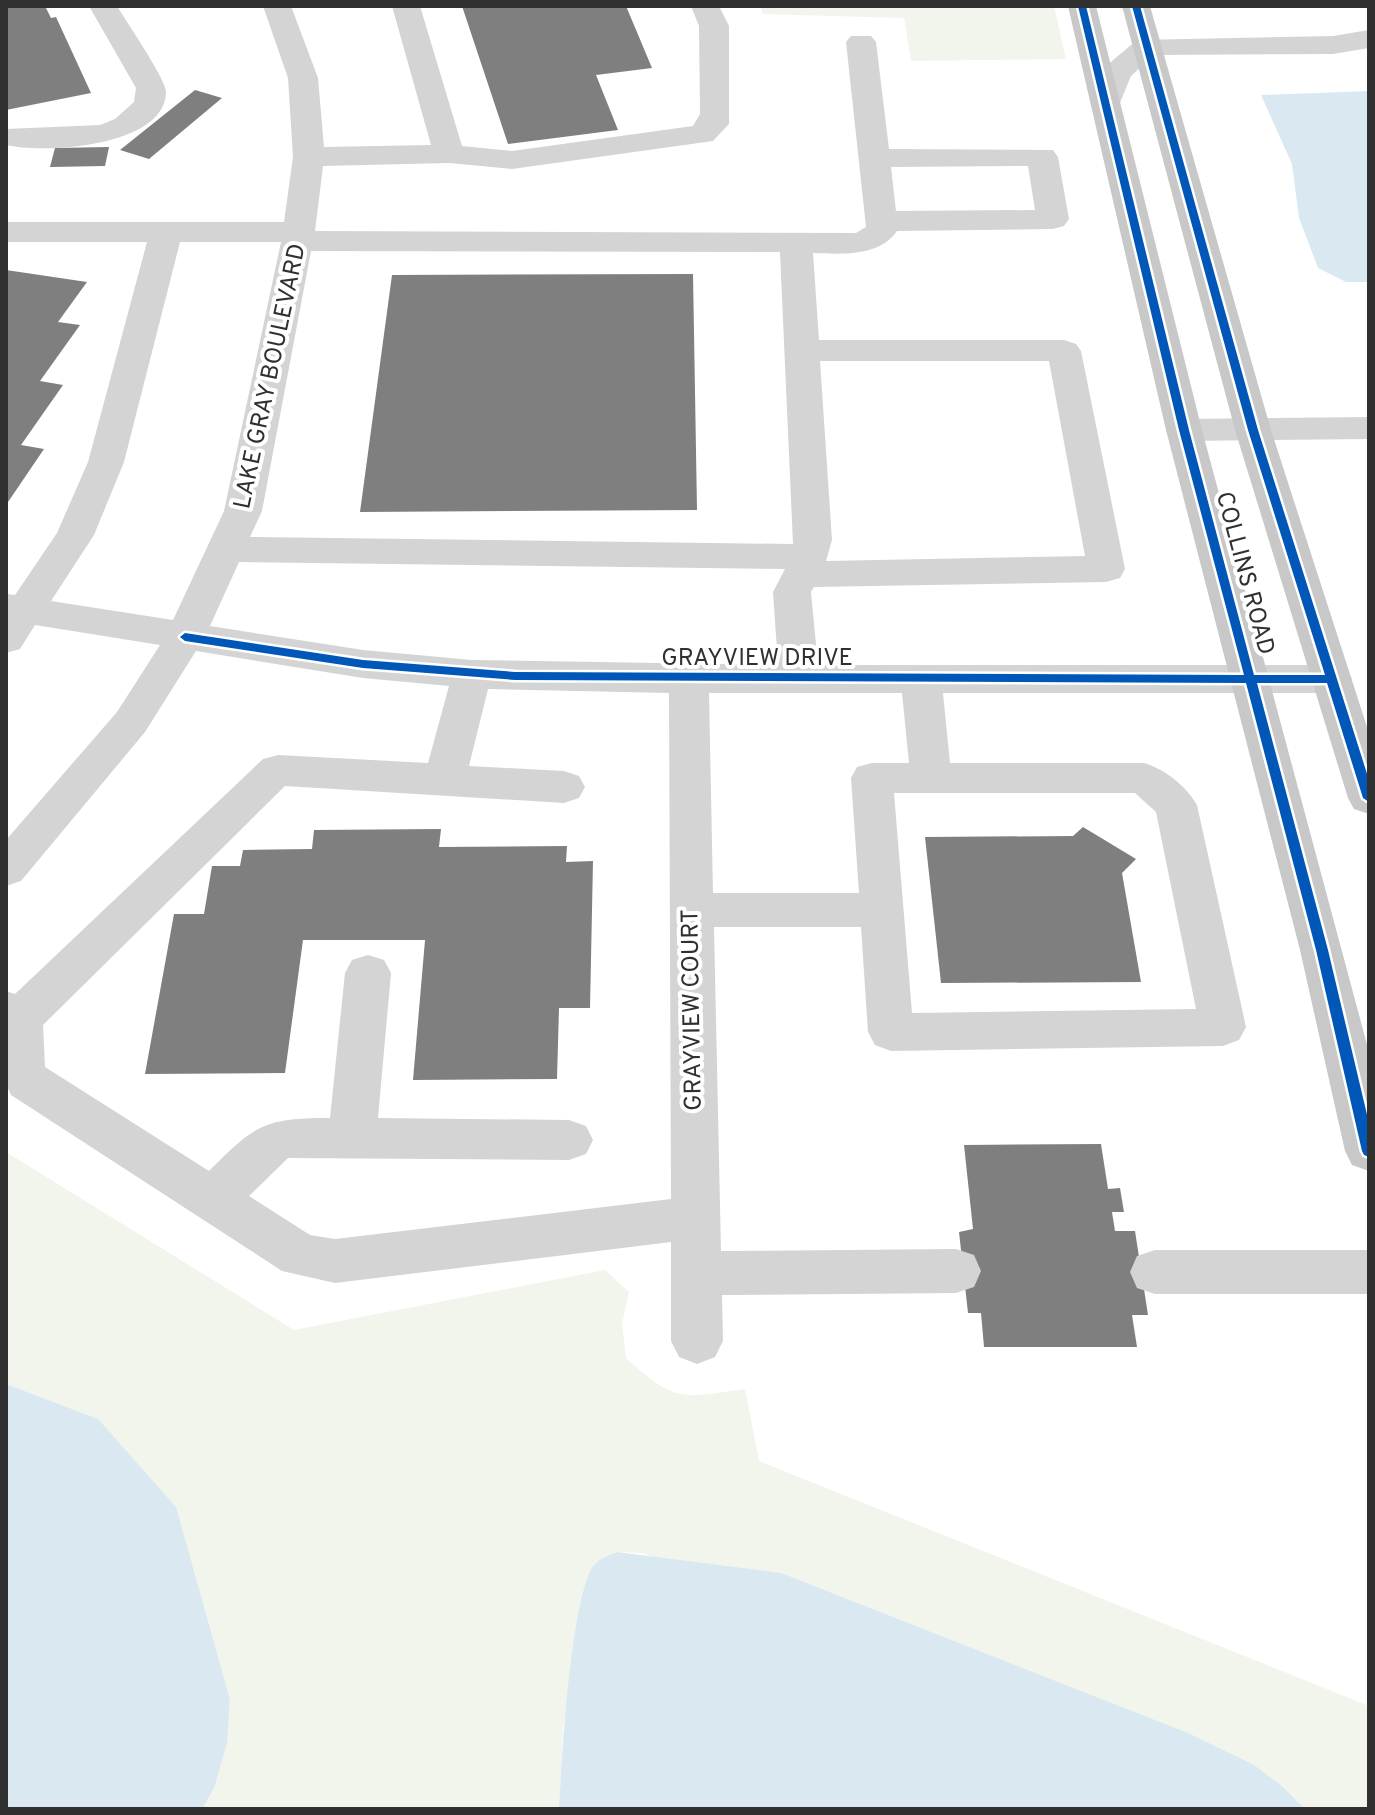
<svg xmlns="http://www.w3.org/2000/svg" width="1375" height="1815" viewBox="0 0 1375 1815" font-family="Overpass,sans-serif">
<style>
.green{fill:#f1f5ec}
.water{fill:#dae8f2}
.building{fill:#7f7f7f}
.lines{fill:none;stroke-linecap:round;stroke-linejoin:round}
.minor{fill:#d4d4d4;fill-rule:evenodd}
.major{fill:#c8c8c8;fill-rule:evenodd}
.cycleway-casing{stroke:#fff;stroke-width:5}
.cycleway{fill:#0057b8;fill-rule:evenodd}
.labels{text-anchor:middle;stroke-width:8;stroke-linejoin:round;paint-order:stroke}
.street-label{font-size:24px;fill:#303030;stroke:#fff}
</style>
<rect width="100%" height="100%" fill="#fff"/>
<path class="green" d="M760,6h294l12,53 -155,2 -7,-43 -141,-4z
M6,1152l288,178 311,-60 24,22 -7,32 4,34c49,45 56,40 119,31l14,72 610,245v103h-64l-23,-23 -640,-233 -25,-1 -21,11 -33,165 -4,81h-357c20,-35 26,-70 28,-109l-132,-281 -92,-35z"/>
<path class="water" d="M1369,91v191h-23l-28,-14 -19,-50 -7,-54 -31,-69z
M6,1384l92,35 78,88 54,193 -3,43 -13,45 -12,21h-196z
M617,1552l164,21 407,160 66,32 28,21 23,23h-746c2,-42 12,-219 36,-245 5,-6 16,-9 22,-12z"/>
<path class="building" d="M6,6h39l6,12 5,-1 35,76 -85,17z
M462,6h164l26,62 -56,7 22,55 -110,14z
M195,90l27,8 -73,61 -29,-9z
M109,147l-4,19 -55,1 5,-19z
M6,270l81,12 -29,40 22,3 -40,56 23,4 -42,60 23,4 -38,56z
M693,274l4,236 -337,2 32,-237z
M1083,827l53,32 -14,14 19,109 -200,1 -16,-146 148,-1z
M441,829l-2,18 128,-1 -1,16 27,-1 -3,147h-31l-2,71 -144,1 12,-140h-122l-18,133 -140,1 29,-160h30l8,-48h28l3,-16 69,-1 2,-19z
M1101,1144l7,45 12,-1 4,24h-12l3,19h20l13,84h-16l5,32h-153l-3,-34h-13l-9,-81 14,-3 -9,-84z"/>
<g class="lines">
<path class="minor" d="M89,6h28c9,15 48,72 49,85 1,56 -123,63 -160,54v-16l94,-4 15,-6 19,-17 2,-14z
M263,6h28l27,72 6,69 107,-2 -39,-139h28l42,140 50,5 181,-25 7,-12 -1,-88 -8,-20h28l10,20v98l-16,17 -201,28 -63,-6 -126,3 -8,65 541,2 10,-6 -20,-185 5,-6h20l5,6 13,107 164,1 5,7 11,62 -5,7 -11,3 -156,2c-18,26 -55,23 -84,22l6,87h245l12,4 5,7 44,218 -5,9 -14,4 -292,5 -3,5 7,73h514l14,4 6,10 -6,10 -14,4h-389l7,70h194c21,6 42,23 53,42l49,222 -7,13 -16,6 -332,5 -16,-6 -7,-13 -7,-105h-147l7,324 235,-2 18,6 7,16 -7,16 -18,6 -234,2 1,46 -8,16 -18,7 -18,-7 -8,-16v-99l-336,41 -53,-12 -271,-176 -5,-11v-93l9,3 248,-235 15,-4 150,8 21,-77 -86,-8 -167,-27 -51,81 -124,149 -15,5v-46l111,-128 43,-67 -125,-20 -15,24 -14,4v-59l9,1 42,-62 31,-71 59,-220h-141v-20h278l9,-65 -5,-79zM1028,166l7,44 -139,1 -5,-44zM180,242h101l-57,269 -51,109 -122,-19 43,-66 30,-73zM311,251l469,1 13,292 -543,-7 12,-26zM820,361h229l36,195 -259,5 6,-21zM239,562l546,7 -12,23 5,73 -306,-5 -109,-10 -153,-24zM488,689l181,4 2,506 -336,40 -25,-4 -61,-39 39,-38 281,2 17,-6 7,-14 -7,-14 -17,-6 -191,-2 13,-145 -7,-13 -16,-5 -16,5 -7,13 -15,145c-66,0 -75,7 -121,53l-164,-104 -2,-42 242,-239 279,17 15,-5 6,-11 -6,-11 -15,-5 -95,-5zM709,693h193l7,70h-37l-15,4 -6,11 8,115h-146zM894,793h241l21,19 40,197 -284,4z
M1369,30v18l-36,6 -179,1 -23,21 -14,34h-22l-4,-6 15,-38 31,-26 196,-4z
M1369,417v22l-185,2 -13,-3 -5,-8 5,-8 13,-3z
M1155,1250h214v44h-214l-18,-6 -7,-16 7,-16z"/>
<path class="major" d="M1068,6h28l106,424 167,622v119l-17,-6 -7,-14 -45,-201 -134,-520z
M1122,6h28l121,424 98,303v81l-15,-5 -6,-11 -113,-368z"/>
<defs>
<path id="cycleway" d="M1078,6h8l103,424 65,245h71l-77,-245 -116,-424h8l118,424 111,350v22l-6,-4 -36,-115h-70l71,267 41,173v34l-5,-2 -2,-4 -46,-201 -70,-267 -731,-3 -152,-12 -178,-27 -5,-4 5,-4 178,27 152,12 729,3 -65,-245z"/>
</defs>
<use href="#cycleway" class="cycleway-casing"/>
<use href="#cycleway" class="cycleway"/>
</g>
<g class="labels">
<g class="street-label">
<text transform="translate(269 376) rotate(-78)" y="8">LAKE GRAY BOULEVARD</text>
<text transform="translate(1246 573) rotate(75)" y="8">COLLINS ROAD</text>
<text x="757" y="665">GRAYVIEW DRIVE</text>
<text transform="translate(691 1010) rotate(-91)" y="8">GRAYVIEW COURT</text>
</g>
</g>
<rect width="1375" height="1815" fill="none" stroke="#303030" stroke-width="16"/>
</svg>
